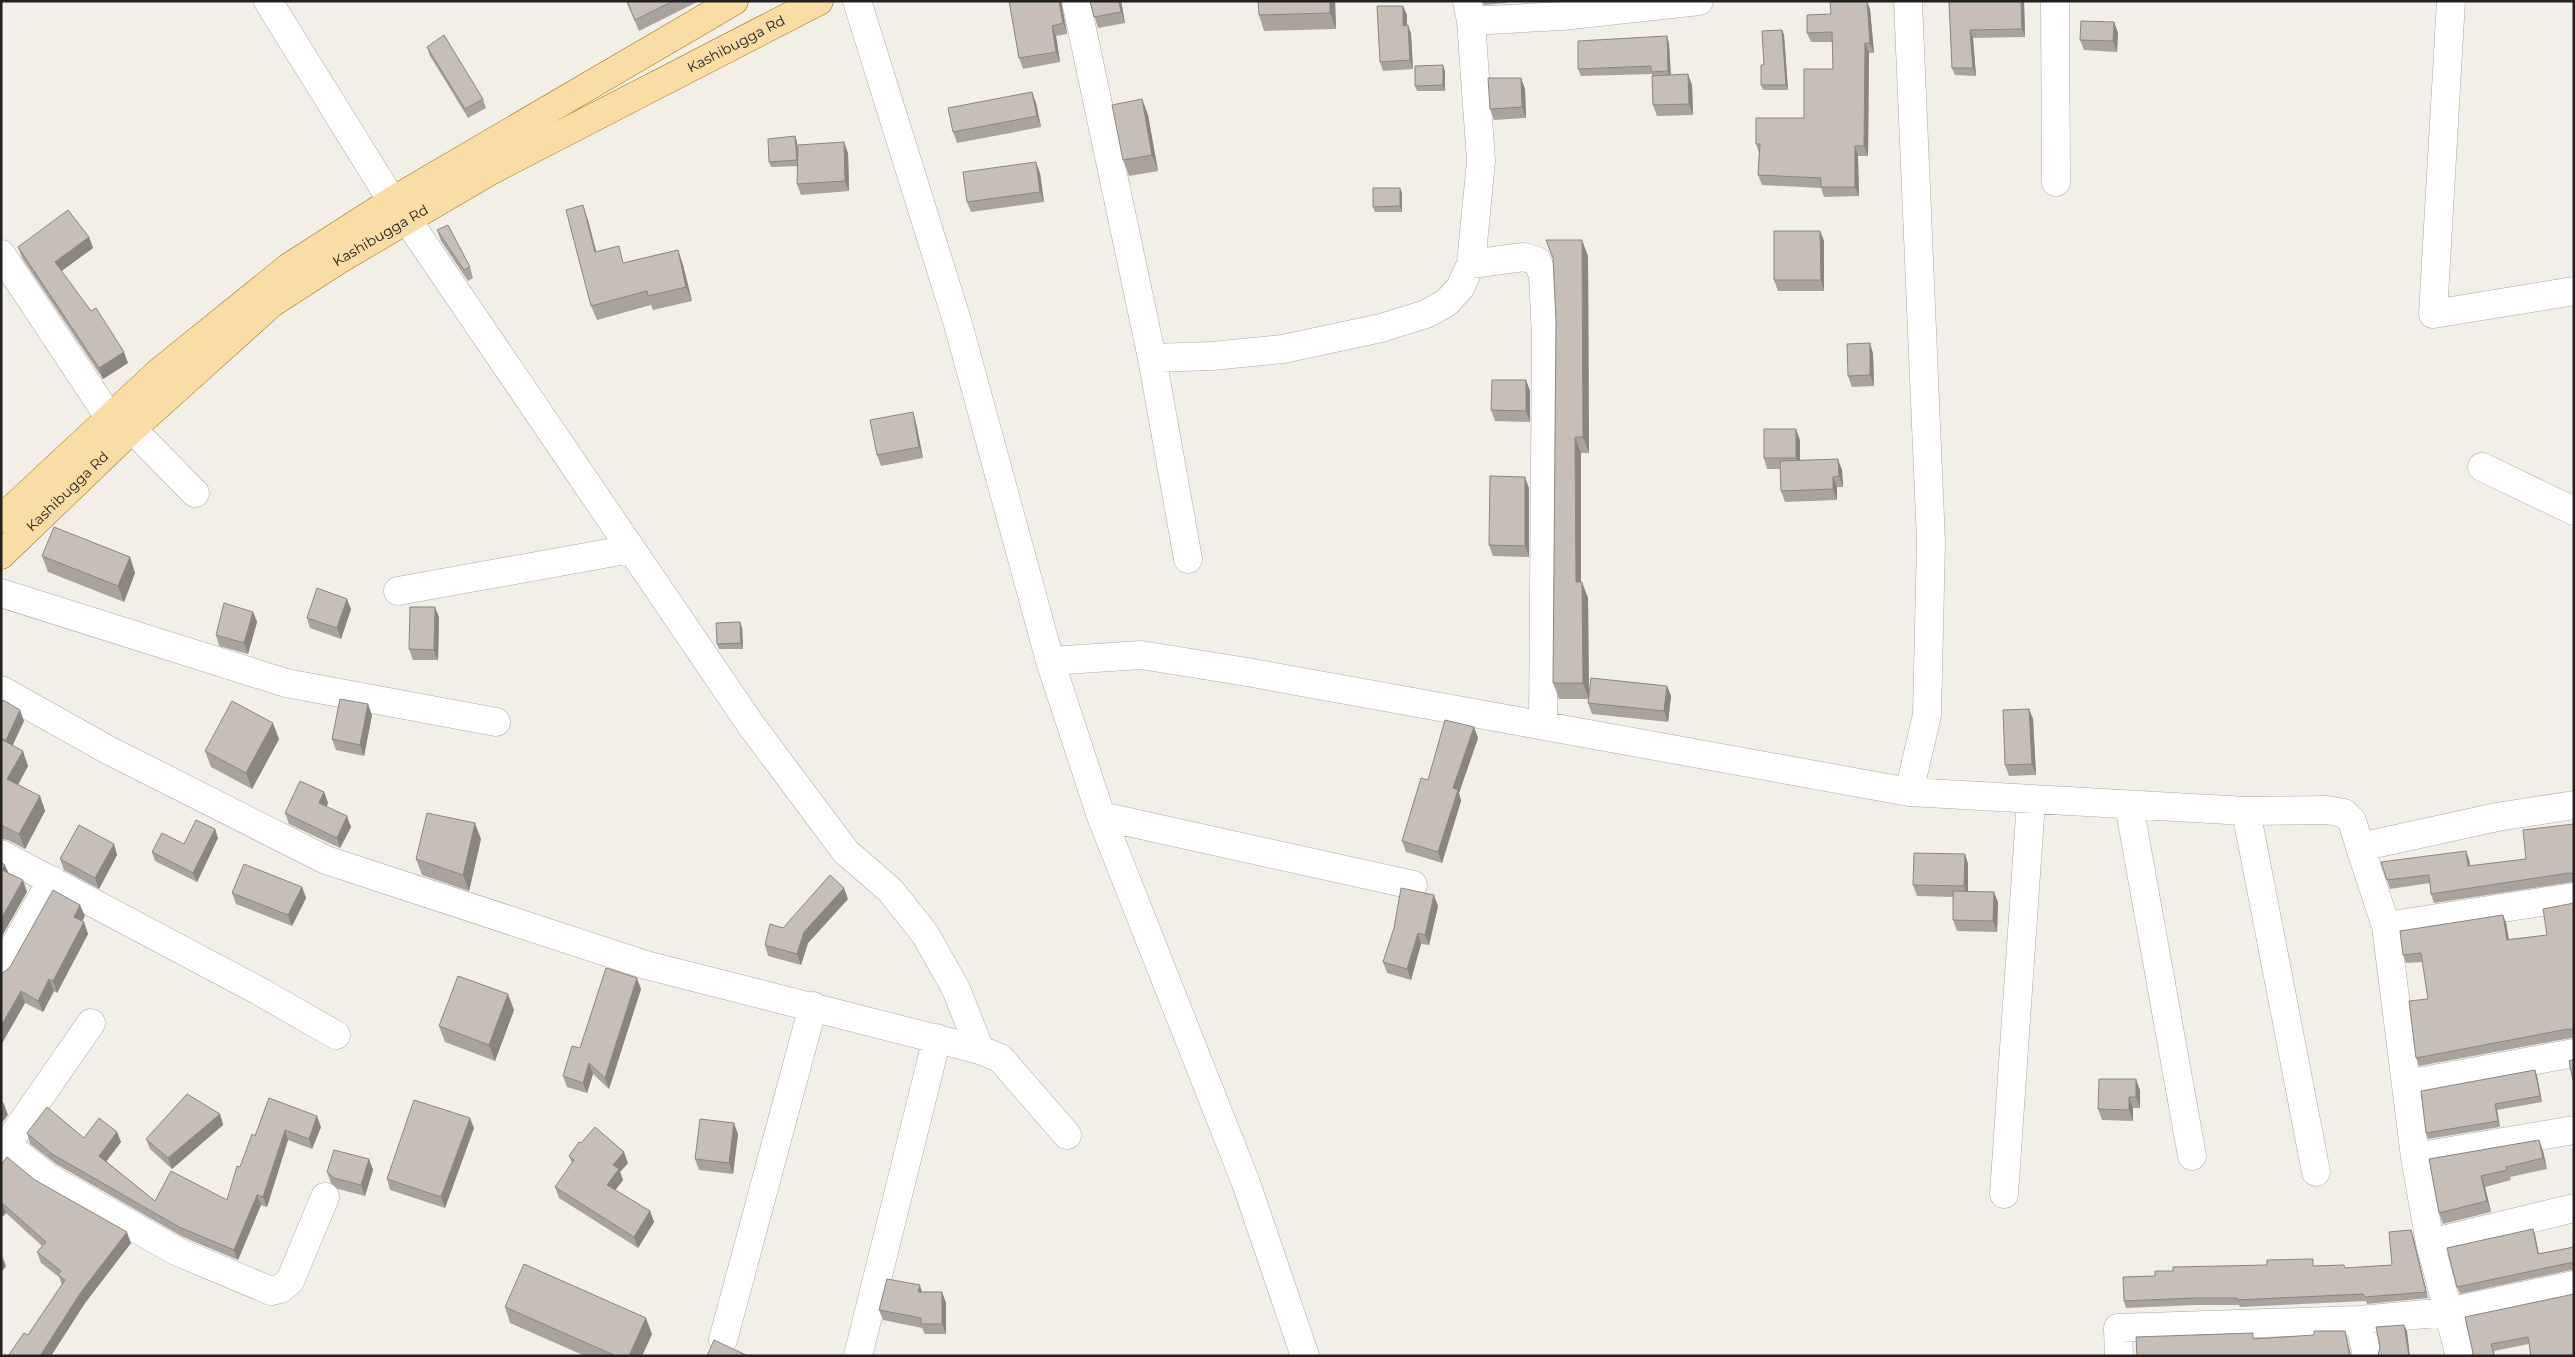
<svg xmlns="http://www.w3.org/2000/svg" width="2575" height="1357" viewBox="0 0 2575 1357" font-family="Montserrat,sans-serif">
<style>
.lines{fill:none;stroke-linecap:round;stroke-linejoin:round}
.minor-casing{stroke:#a8a8a8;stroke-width:29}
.major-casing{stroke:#9a7603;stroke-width:29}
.minor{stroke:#fff;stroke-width:28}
.major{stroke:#fadda4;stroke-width:28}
.wall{fill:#aaa39d}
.shaded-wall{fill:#8b8580}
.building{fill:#c6beb7;stroke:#8b8580}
.labels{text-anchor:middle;stroke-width:4;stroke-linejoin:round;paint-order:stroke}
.street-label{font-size:14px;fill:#212121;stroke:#fff}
</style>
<rect width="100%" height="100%" fill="#f1efe8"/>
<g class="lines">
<defs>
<path id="minor" d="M268,1l124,200
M857,1l101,323 92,337 51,155 145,367 59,173
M1076,1l76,357 36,201
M1908,1l23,541 -4,173 -18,77
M2055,1l1,181
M2451,1l-18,313 141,-23
M1471,21l91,-5 137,-15
M408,221l343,504 95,127 44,38 35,44 31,55 24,61
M1,254l108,163
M1471,264l53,-7 13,4 6,14 3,62 -3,388
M1152,358l60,-2 71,-7 98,-21 45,-14 20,-11 14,-15 11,-24 10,-103 -10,-140 -4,-20
M132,429l63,64
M2482,467l92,44
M398,591l233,-42
M1,593l285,90 210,39
M1050,661l91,-6 106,17 662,120 337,19 81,-1 17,3 8,8 8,26
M1,690l109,61 216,109 320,105 334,85 20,8 67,77
M2129,805l63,351
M2246,811l70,361
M1101,816l312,69
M1,854l258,137 77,44
M2386,926l188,-29
M1,970l51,-90
M2407,1084l167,-31
M6,1144l41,33 129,74 95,40 9,-2 10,-8 35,-84
M1,1153l90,-130
M2415,1157l159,-27
M2004,1194l27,-393
M2430,1243l144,-35
M2359,1320l8,36
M723,1340l90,-334
M858,1356l79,-318
M2119,1356l-1,-28 241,-8 89,-8 126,-27
M2460,1356l-30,-113 -15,-86 -29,-231 -26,-79 137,-30 77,-12"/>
<g id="major">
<path d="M1,519l158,-147 130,-105 103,-66 342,-200"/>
<path id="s1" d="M1,555l131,-126 140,-126 68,-44 152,-89 327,-169"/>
</g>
</defs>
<use href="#minor" class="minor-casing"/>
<use href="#major" class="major-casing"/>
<use href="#minor" class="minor"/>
<use href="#major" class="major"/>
</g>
<path class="wall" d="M626,1h73l-60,30z
M1009,1h52l6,33 -11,2 4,26 -37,7 -4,-11z
M1090,1h31l4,22 -27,5z
M1335,1l1,28 -72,2 -5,-16z
M1482,1h25v2l-23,2z
M1949,1h75l1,36 -52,1 3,38 -21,-1 -3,-7z
M1403,6l4,9v10h1l3,9 2,35 -30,2 -3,-9z
M1870,9l4,44h-5l-1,103h-10l1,40 -35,1 -3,-9 -59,-3 -4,-10 1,-22 -3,-9 48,-26 29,-49 -1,-27h-21l-4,-9 24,-19z
M2114,22l4,11 -1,19 -33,-2 -4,-10z
M1782,30l2,5 4,55h-25l-2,-5 3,-20z
M1667,36l2,8 2,31 21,10 1,30 -36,1 -4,-11 -1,-31 -71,2 -3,-7z
M427,47l56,52 3,9 -18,10 -38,-62z
M1445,71v20h-28l-2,-5z
M1521,78l4,11 1,29 -32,2 -4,-11z
M1032,92l4,11 5,24 -84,16 -4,-11z
M1142,99l6,16 10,56 -29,5 -6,-16z
M795,136l2,6 1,15 50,-4 1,38 -48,4 -4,-11 1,-18 -27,1 -2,-5z
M1040,173l4,29 -73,10 -4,-10z
M1402,193v19h-27l-2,-5z
M588,220l8,32 28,11 54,-13 5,15 9,36 -39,9 -2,-5 -54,15 -6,-14z
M437,230l33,37 3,11 -5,3 -27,-40z
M1820,231l4,10v50h-46l-4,-11z
M89,237l4,11 -32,23 67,92 -25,16 -81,-121 -4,-11z
M1588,256l1,197h-8v129l7,16 1,101h-30l-6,-16z
M1870,343l3,11 1,32 -22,1 -4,-11z
M1526,380l4,11v31l-35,-1 -4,-11z
M913,412l3,11 7,35 -42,8 -4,-11z
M1800,440v20l42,10 1,17h-6v13l-52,2 -4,-11 -1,-22h-13l-3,-11z
M1529,488v69l-36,-1 -4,-11z
M42,556l88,1 5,16 -11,29 -76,-30z
M351,609l-10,30 -31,-11 -3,-10z
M253,612l4,10 -9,32 -29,-8 -3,-11z
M439,617l-1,43h-25l-4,-11z
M742,627l1,22h-24l-2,-5z
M1667,686l4,10 -3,26 -76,-8 -4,-11z
M1,704l23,17 -12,24 16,21 -10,19 22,11 5,15 -20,38 -17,-9 -7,-1z
M2029,709l4,10 3,56 -27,1 -4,-11z
M372,715l-8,41 -28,-6 -4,-11z
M1474,727l4,11 -19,55 2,8 -19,62 -36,-11 -4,-11 26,-61z
M279,739l-27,50 -41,-22 -6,-16z
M324,792l4,11 -2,4 25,20 -11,21 -51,-24 -4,-11z
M2574,824v58l-140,21 -3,-9 -1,-11 -40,6 -9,-27 88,-3 1,7 56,-7z
M215,829l3,9 -21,44 -42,-21 -3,-9 32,-8z
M481,839l-12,52 -47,-16 -6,-16z
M114,844l3,11 -18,34 -35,-19 -4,-11z
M1965,854l3,10v27l30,11 -1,30 -40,-1 -4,-11v-23l-36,-1 -4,-11z
M302,887l4,11 -14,28 -56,-22 -4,-11z
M848,899l-40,44 -7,22 -33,-9 -3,-11 18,-17z
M2574,903v135h-3l-152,28 -3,-8 12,-59 -5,-37 -17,1 -3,-8 100,-40 3,8 3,16 38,-4z
M1438,906l-9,39 -8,-1 -10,36 -24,-7 -4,-11z
M85,916l-3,5 2,1 4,12 -31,59 -3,-2 -11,21 -18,-9 -24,42v-72l3,-1z
M641,989l-32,100 -16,-15 -6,19 -20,-6 -4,-11 17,-28z
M514,1010l-19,51 -50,-19 -6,-16z
M2535,1070l2,6 5,26 -45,8 3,17 -72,12 -2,-6z
M2140,1090v18h-7v13l-31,-1 -4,-11z
M269,1098l52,29 -9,22 -24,-9 -21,67 -6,-2 -23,55 -55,-23 -127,-73 -26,-20 -3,-11 57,5 33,-6 4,10 -15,19 49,40 72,-1 13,-33 15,-31z
M220,1114l3,11 -51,44 -22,-20 -4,-10z
M474,1128l-29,80 -55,-18 -3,-11z
M738,1134l-5,40 -34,-4 -4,-11z
M2539,1140l4,11 4,18 -37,8 1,3 -26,7 6,25 -48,12 -4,-11 -10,-54z
M569,1156l59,7 -8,9 3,8 -8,10 35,21 4,11 -16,26 -79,-50 -4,-11 17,-24z
M369,1159l4,11 -8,26 -27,-7 -7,-6 -4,-11z
M1,1165l34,15 96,63 -46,60 -34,53h-43l20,-21 34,-50 -3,-8 -18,-14 -4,-11 5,-6 -36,-33 -3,3 -2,-1z
M2533,1229l2,6 4,19 35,-7v23h-3l-111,24 -3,-7z
M2413,1236l15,62 -61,6 -1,-3 -126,6 -1,-2h-43l-70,3 -2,-7 31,-25 18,-5 94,-6 48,1 29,-1 1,3 47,-3z
M922,1292h20l4,11v31h-21l-3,-6 -39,-8 -4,-10z
M2574,1294l-45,50 -35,7 1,5h-24z
M505,1307l147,27 -10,22h-57l-75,-33z"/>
<path class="shaded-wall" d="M1059,1h2l6,33 -4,-11z
M1119,1h2l4,22 -4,-11z
M1330,1h5l1,28 -6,-16z
M1867,1l3,8 4,44 -4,-10z
M2021,1h3l1,36 -3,-8z
M1403,6l4,9v20l-4,-9z
M2114,22l4,11 -1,19 -4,-11z
M1408,25l3,9 2,35 -3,-9z
M1052,26l4,10 4,26 -4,-10z
M1782,30l2,5 4,55 -2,-5z
M1970,30l3,8 3,38 -3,-8z
M1667,36l2,8 2,35 -3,-8z
M1865,43l4,10 -1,103 -4,-10z
M1443,65l2,6v20l-2,-6z
M1688,74l4,11 1,30 -4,-11z
M1521,78l4,11 1,29 -4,-11z
M1032,92l4,11 5,24 -4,-11z
M1142,99l6,16 10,56 -6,-16z
M795,136l2,6 2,24 -2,-6z
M844,142l4,11 1,38 -4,-10z
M1855,146l3,10 1,40 -4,-9z
M1036,162l4,11 4,29 -4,-10z
M1400,188l2,5v19l-2,-6z
M583,205l5,15 12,46 -5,-14z
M1820,231l4,10v50l-3,-11z
M89,237l4,11 -34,25 -4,-11z
M1582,240l6,16 1,197 -6,-16z
M678,250l5,15 9,36 -6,-14z
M1870,343l3,11 1,32 -4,-11z
M124,352l4,11 -25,16 -4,-11z
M1526,380l4,11v31l-4,-11z
M913,412l3,11 7,35 -4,-11z
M1796,429l4,11v29l-4,-11z
M1575,437l6,16v145l-5,-16z
M1838,459l4,11 1,17 -4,-11z
M1525,477l4,11v69l-4,-11z
M1833,477l4,10v13l-4,-11z
M130,557l5,16 -11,29 -6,-16z
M1582,582l6,16 1,101 -6,-16z
M347,599l4,10 -10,30 -4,-11z
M435,607l4,10 -1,43 -4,-10z
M253,612l4,10 -9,32 -4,-11z
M740,622l2,5 1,22 -2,-6z
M1667,686l4,10 -3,26 -4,-11z
M368,704l4,11 -8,41 -4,-11z
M2029,709l4,10 3,56 -4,-11z
M20,710l4,11 -14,30 -4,-11z
M273,723l6,16 -27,50 -6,-16z
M1474,727l4,11 -19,55 2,8 -19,62 -4,-11 15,-64z
M23,751l5,15 -15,28 -6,-15z
M324,792l4,11 -5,11 -4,-11z
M40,796l5,15 -20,38 -6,-15z
M347,816l4,11 -11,21 -3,-10z
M475,823l6,16 -12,52 -6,-16z
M215,829l3,9 -21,44 -4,-9z
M114,844l3,11 -18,34 -4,-11z
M2466,851l3,8 2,16 -3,-9z
M1965,854l3,10v33l-4,-11z
M5,865l5,11 -8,-6z
M23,880l4,12 -26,46v-19z
M302,887l4,11 -14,28 -4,-11z
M844,888l4,11 -40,44 -7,22 -4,-11 7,-22z
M1994,892l4,10 -1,30 -4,-11z
M1434,895l4,11 -9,39 -4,-10z
M80,905l5,11 -7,12 -4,-11z
M2503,915l3,8 4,25 -3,-8z
M84,922l4,12 -31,59 -4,-12z
M1418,933l3,11 -10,36 -4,-11z
M637,978l4,11 -32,100 -4,-11z
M49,979l5,12 -11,21 -5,-11z
M21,991l4,12 -24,42v-19z
M508,994l6,16 -19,51 -6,-16z
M589,1063l4,11 -6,19 -4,-10z
M2535,1070l2,6 5,26 -2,-6z
M2136,1079l4,11v18l-4,-11z
M2129,1097l4,11v13l-4,-11z
M4,1104l4,11 -7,9v-16z
M2495,1104l2,6 3,17 -2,-6z
M220,1114l3,11 -51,44 -4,-11z
M317,1116l4,11 -9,22 -3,-10z
M470,1118l4,10 -29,80 -4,-11z
M734,1123l4,11 -5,40 -4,-11z
M285,1130l3,10 -21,67 -4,-10z
M117,1132l4,10 -18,24 -4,-10z
M2539,1140l4,11 4,18 -4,-11z
M624,1152l4,11 -8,9 3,8 -12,16 -4,-11 6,-20z
M369,1159l4,11 -8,26 -4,-11z
M2481,1176l4,11 6,25 -4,-11z
M257,1195l4,10 -23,55 -4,-10z
M1,1203h1l4,10 -3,3 -2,-6z
M650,1211l4,11 -16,26 -4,-11z
M2533,1229l2,6 5,26 -2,-7z
M2411,1230l2,6 15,62 -2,-6z
M127,1232l4,11 -46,60 -34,53h-11l41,-64z
M2,1256l4,10 -5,7v-16z
M920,1285l3,11 -5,-4z
M942,1292l4,11v31l-4,-10z
M646,1318l6,16 -10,22h-13z
M2404,1325l3,6 3,25h-1z
M2345,1331l2,7 4,18h-1z"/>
<path class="building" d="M627,1h46l-38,19z
M1009,1h50l4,22 -11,3 4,26 -37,6z
M1090,1h29l2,11 -27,5z
M1258,1h72v12l-71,2z
M1830,1h37l3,42h-5l-1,103h-9v41h-34v-9l-63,-3 2,-31h-4v-26h48v-49h29l-1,-37 -25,1v-18l24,-1z
M1949,1h72l1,28 -52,1 3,38h-21z
M1377,6h26v20l5,-1 2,35 -30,2z
M2081,21l33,1 -1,19 -33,-1z
M1782,30l4,55h-25v-20h3l-2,-34z
M444,35l39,64 -18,10 -38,-62z
M1667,36l1,35 -17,1v-6l-73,3v-28z
M1443,65v20l-28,1v-20z
M1688,74l1,30 -36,1 -1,-29z
M1488,78h33l1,29 -32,2z
M1032,92l5,24 -84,16 -5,-24z
M1142,99l10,56 -29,5 -11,-55z
M795,136l2,24 -28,2 -1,-23z
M844,142l1,39 -48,3 1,-39z
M1036,162l4,30 -73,10 -4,-30z
M1373,188h27v18l-27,1z
M583,205l12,47 24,-6 4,17 55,-13 8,37 -38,9 -1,-5 -56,15 -25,-96z
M68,210l21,27 -34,25 36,49 5,-3 28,44 -25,16 -81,-121z
M448,225l22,42 -6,3 -27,-40z
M1774,231h46l1,49h-47z
M1546,240h36l1,197h-8l1,145h6l1,101h-30l3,-363 -3,-62z
M1870,343v32l-22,1 -1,-32z
M1492,380h34v31l-35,-1z
M913,412l6,35 -42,8 -7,-35z
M1764,429h32v29h-32z
M1838,459l1,17 -6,1v12l-52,2 -1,-30z
M1490,476l35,1v69l-36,-1z
M54,527l76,30 -12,29 -76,-30z
M317,588l30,11 -10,29 -30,-10z
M224,603l29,9 -9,31 -28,-8z
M410,607h25l-1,43 -25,-1z
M740,622l1,21 -24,1 -1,-21z
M1591,678l76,8 -3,25 -76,-8z
M340,699l28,5 -8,41 -28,-6z
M3,700l17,10 -14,30 -5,-2v-34z
M232,701l41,22 -27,50 -41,-22z
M2029,709l3,55 -27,1 -2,-55z
M1445,720l29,7 -21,61 5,2 -20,62 -36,-11 19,-63 7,2z
M1,739l22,12 -16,28 33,17 -21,38 -18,-9z
M300,781l24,11 -5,11 28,13 -10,22 -52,-25z
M427,813l48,10 -12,52 -47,-16z
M196,820l19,9 -22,44 -41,-21 10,-19 22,11z
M2574,824v50l-5,-1 -138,21 -2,-19 -42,5 -6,-18 85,-11 2,15 58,-7 -3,-29z
M79,825l35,19 -19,34 -35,-19z
M1914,853l51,1 -1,32 -51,-1z
M1,862l4,3 -3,5 21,10 -22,39z
M244,864l58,23 -14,28 -56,-22z
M830,875l14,13 -40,44 -7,22 -32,-9 5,-21 13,4z
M1401,888l33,7 -9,40 -7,-2 -11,36 -24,-7 11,-34z
M53,890l27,15 -6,12 10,5 -31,59 -4,-2 -11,22 -17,-10 -20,35v-53l3,-1 6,-5z
M1953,891l41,1 -1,29 -40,-1z
M2574,903v127l-6,-1 -152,29 -7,-57 19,-2 -7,-46 -18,2 -3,-24 103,-16 4,25 40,-5 -4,-26z
M606,968l31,10 -32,100 -16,-15 -6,20 -20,-7 9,-30 8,2z
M458,976l50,18 -19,51 -50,-19z
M2574,1059v22h-1l-4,-20z
M2535,1070l5,26 -45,8 3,17 -72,12 -5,-42z
M2099,1079h37v18h-7v13l-31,-1z
M187,1094l33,20 -52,44 -22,-19z
M269,1098l48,18 -8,23 -24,-9 -22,67 -6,-2 -23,55 -55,-23 -127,-73 -25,-21 20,-26 37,31 15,-20 18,14 -18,24 56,45 16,-30 56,29 10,-34 3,1 12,-33 3,2z
M414,1100l56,18 -29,79 -54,-18z
M1,1101l3,3 -3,4z
M700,1119l34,4 -5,40 -34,-4z
M595,1127l29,25 -11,13 6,4 -12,16 43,26 -16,26 -79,-50 19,-27 -5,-4 10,-14 2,1z
M2539,1140l4,18 -37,9 1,3 -26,6 6,25 -48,12 -10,-54z
M334,1150l35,9 -8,26 -27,-7 -7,-6z
M7,1157l28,23 92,52 -46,60 -41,64h-32l16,-23 4,2 37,-55 -7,-5 3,-4 -24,-19 9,-10 -44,-39h-1v-38z
M2533,1229l5,25 36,-7v16h-5l-112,24 -10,-39z
M2411,1230l15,62 -61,5 -2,-3 -126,6v-2h-43l-70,3 -1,-24 32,-1v-5h18v-4l94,-2v-5l46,-1v7l31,-1 1,3 47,-3 -3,-33z
M524,1264l122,54 -17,38h-13l-111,-49z
M887,1279l33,6 -2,7h24v32h-21v-6l-42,-8z
M2574,1294v62h-43l-3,-19 -37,7 3,12h-23l2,-3 -8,-36z
M2404,1325l5,31h-31l2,-10 -4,-19z
M2314,1331h31l4,22 2,3h-214l-1,-19 117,-4v6l61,-4z
M714,1340l34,16h-41z"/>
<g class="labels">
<g class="street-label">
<text dy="5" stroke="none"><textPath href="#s1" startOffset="902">Kashibugga Rd</textPath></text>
<text dy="5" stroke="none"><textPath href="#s1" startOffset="498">Kashibugga Rd</textPath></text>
<text dy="5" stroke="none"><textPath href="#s1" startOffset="92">Kashibugga Rd</textPath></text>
</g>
</g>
<rect width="2575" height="1357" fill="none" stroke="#212121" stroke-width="5"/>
</svg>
